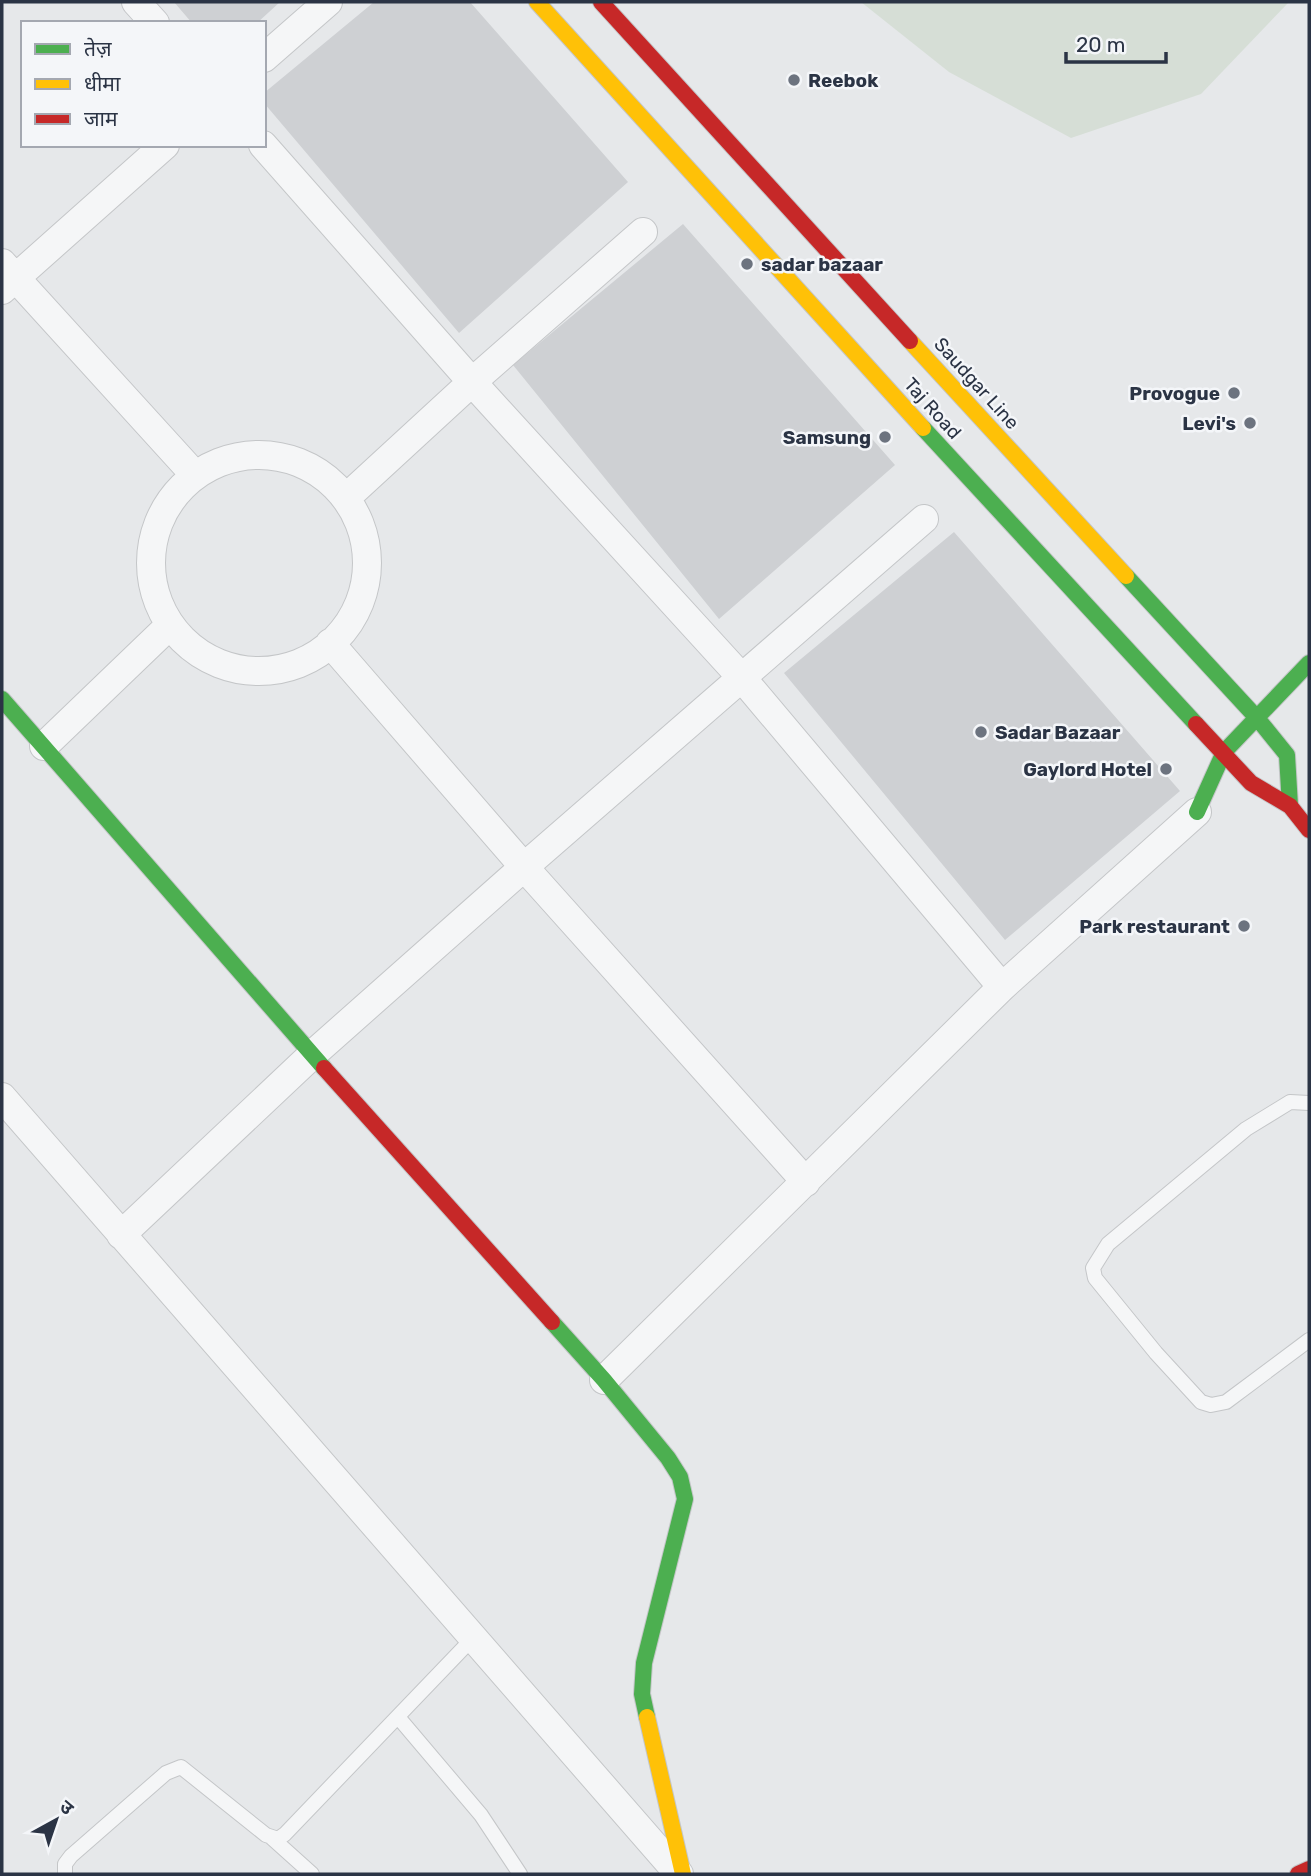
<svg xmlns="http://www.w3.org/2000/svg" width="1311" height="1876" viewBox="0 0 1311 1876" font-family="Rubik,'Noto Sans Devanagari',sans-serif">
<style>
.green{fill:#d6ded6}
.building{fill:#ced0d3}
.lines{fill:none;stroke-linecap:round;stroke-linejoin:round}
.lane-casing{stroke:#c4c6c8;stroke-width:16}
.street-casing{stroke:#c4c6c8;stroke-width:30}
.fast-casing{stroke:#c4c6c8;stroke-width:18}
.slow-casing{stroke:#c4c6c8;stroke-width:18}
.jam-casing{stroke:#c4c6c8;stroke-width:18}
.lane{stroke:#f5f6f7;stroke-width:14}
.street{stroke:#f5f6f7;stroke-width:28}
.fast{stroke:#4caf50;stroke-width:16}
.slow{stroke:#ffc107;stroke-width:16}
.jam{stroke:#c62828;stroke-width:16}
.poi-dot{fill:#6c737f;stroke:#f4f6f9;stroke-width:2.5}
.labels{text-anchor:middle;stroke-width:5;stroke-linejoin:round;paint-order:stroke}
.poi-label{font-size:19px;font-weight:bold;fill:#2b3445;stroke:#f4f6f9;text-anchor:end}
.street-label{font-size:19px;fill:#2b3445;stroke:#f4f6f9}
</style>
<rect width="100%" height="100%" fill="#e6e8ea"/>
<path class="green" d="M861,2h428l-88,92 -130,44 -122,-66z"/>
<path class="building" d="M174,2h106l-23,21h-65z
M374,2h96l158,180 -169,151 -195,-230v-10z
M683,224l212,241 -176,154 -206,-254z
M954,532l226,259 -175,149 -221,-267z"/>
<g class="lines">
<defs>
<path id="lane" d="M1309,1103l-19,-1 -44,27 -138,115 -15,24 2,10 61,75 45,49 10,3 15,-3 83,-62
M398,1717l83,98 39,59
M272,1838l40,36
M65,1874v-10l6,-8 95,-83 15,-6 85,68 12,4 7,-5 188,-196"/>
<path id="street" d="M136,2l19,21
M264,58l64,-56
M263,145l209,237 270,296 260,309
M2,263l192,211
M2,290l163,-145
M151 563a108 108 0 1 1 216 0a108 108 0 1 1-216 0Z
M347,497l125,-115 171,-150
M330,643l194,224 282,315
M44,746l126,-121
M2,1097l677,777
M121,1235l191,-180 212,-188 400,-348
M604,1380l398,-393 195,-175"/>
<path id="fast" d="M923,428l273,296
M1126,576l131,142 30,37 3,51
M2,699l322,369
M1197,812l27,-60 85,-89
M552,1322l52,58 64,78 12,19 5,22 -41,164 -2,31 5,23"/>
<path id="slow" d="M537,2l386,426
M910,341l216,235
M647,1717l36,157"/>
<path id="jam" d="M601,2l309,339
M1196,724l55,59 39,23 19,24
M324,1068l228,254
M1298,1874l11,-5"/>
</defs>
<use href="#lane" class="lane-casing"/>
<use href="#street" class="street-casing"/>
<use href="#fast" class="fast-casing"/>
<use href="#slow" class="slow-casing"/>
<use href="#jam" class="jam-casing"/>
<use href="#lane" class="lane"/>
<use href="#street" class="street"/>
<use href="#fast" class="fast"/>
<use href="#slow" class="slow"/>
<use href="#jam" class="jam"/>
</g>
<g class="poi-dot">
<circle cx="794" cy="80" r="7"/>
<circle cx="747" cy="264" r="7"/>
<circle cx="1234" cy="393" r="7"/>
<circle cx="1250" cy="423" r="7"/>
<circle cx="885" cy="437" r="7"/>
<circle cx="981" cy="732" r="7"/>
<circle cx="1166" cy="769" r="7"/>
<circle cx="1244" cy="926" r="7"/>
</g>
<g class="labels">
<g class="poi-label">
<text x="808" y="87" text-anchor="start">Reebok</text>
<text x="761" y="271" text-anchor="start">sadar bazaar</text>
<text x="1220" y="400">Provogue</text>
<text x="1236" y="430">Levi's</text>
<text x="871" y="444">Samsung</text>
<text x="995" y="739" text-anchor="start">Sadar Bazaar</text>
<text x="1152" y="776">Gaylord Hotel</text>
<text x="1230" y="933">Park restaurant</text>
</g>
<g class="street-label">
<text transform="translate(977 383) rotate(48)" y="7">Saudgar Line</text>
<text transform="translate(933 408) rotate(48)" y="7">Taj Road</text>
</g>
</g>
<rect width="1311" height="1876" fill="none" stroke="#2b3445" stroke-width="7"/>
<rect x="21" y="21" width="245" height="126" fill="#f4f6f9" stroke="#a4a8b1" stroke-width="2"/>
<rect x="35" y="44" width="35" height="10" fill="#4caf50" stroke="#a4a8b1" stroke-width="2"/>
<text x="84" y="56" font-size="21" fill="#2b3445">तेज़</text>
<rect x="35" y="79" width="35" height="10" fill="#ffc107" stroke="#a4a8b1" stroke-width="2"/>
<text x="84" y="91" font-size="21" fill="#2b3445">धीमा</text>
<rect x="35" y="114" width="35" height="10" fill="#c62828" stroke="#a4a8b1" stroke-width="2"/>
<text x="84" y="126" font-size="21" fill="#2b3445">जाम</text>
<g transform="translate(56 1820) rotate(40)" stroke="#f4f6f9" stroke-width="5" paint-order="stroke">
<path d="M0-5L12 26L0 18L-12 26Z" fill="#2b3445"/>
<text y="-10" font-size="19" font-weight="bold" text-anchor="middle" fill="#2b3445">उ</text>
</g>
<path d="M1066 52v10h100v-10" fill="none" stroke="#2b3445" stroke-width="3.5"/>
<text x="1076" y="52" font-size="21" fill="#2b3445" stroke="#f4f6f9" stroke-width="5" paint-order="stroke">20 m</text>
</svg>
